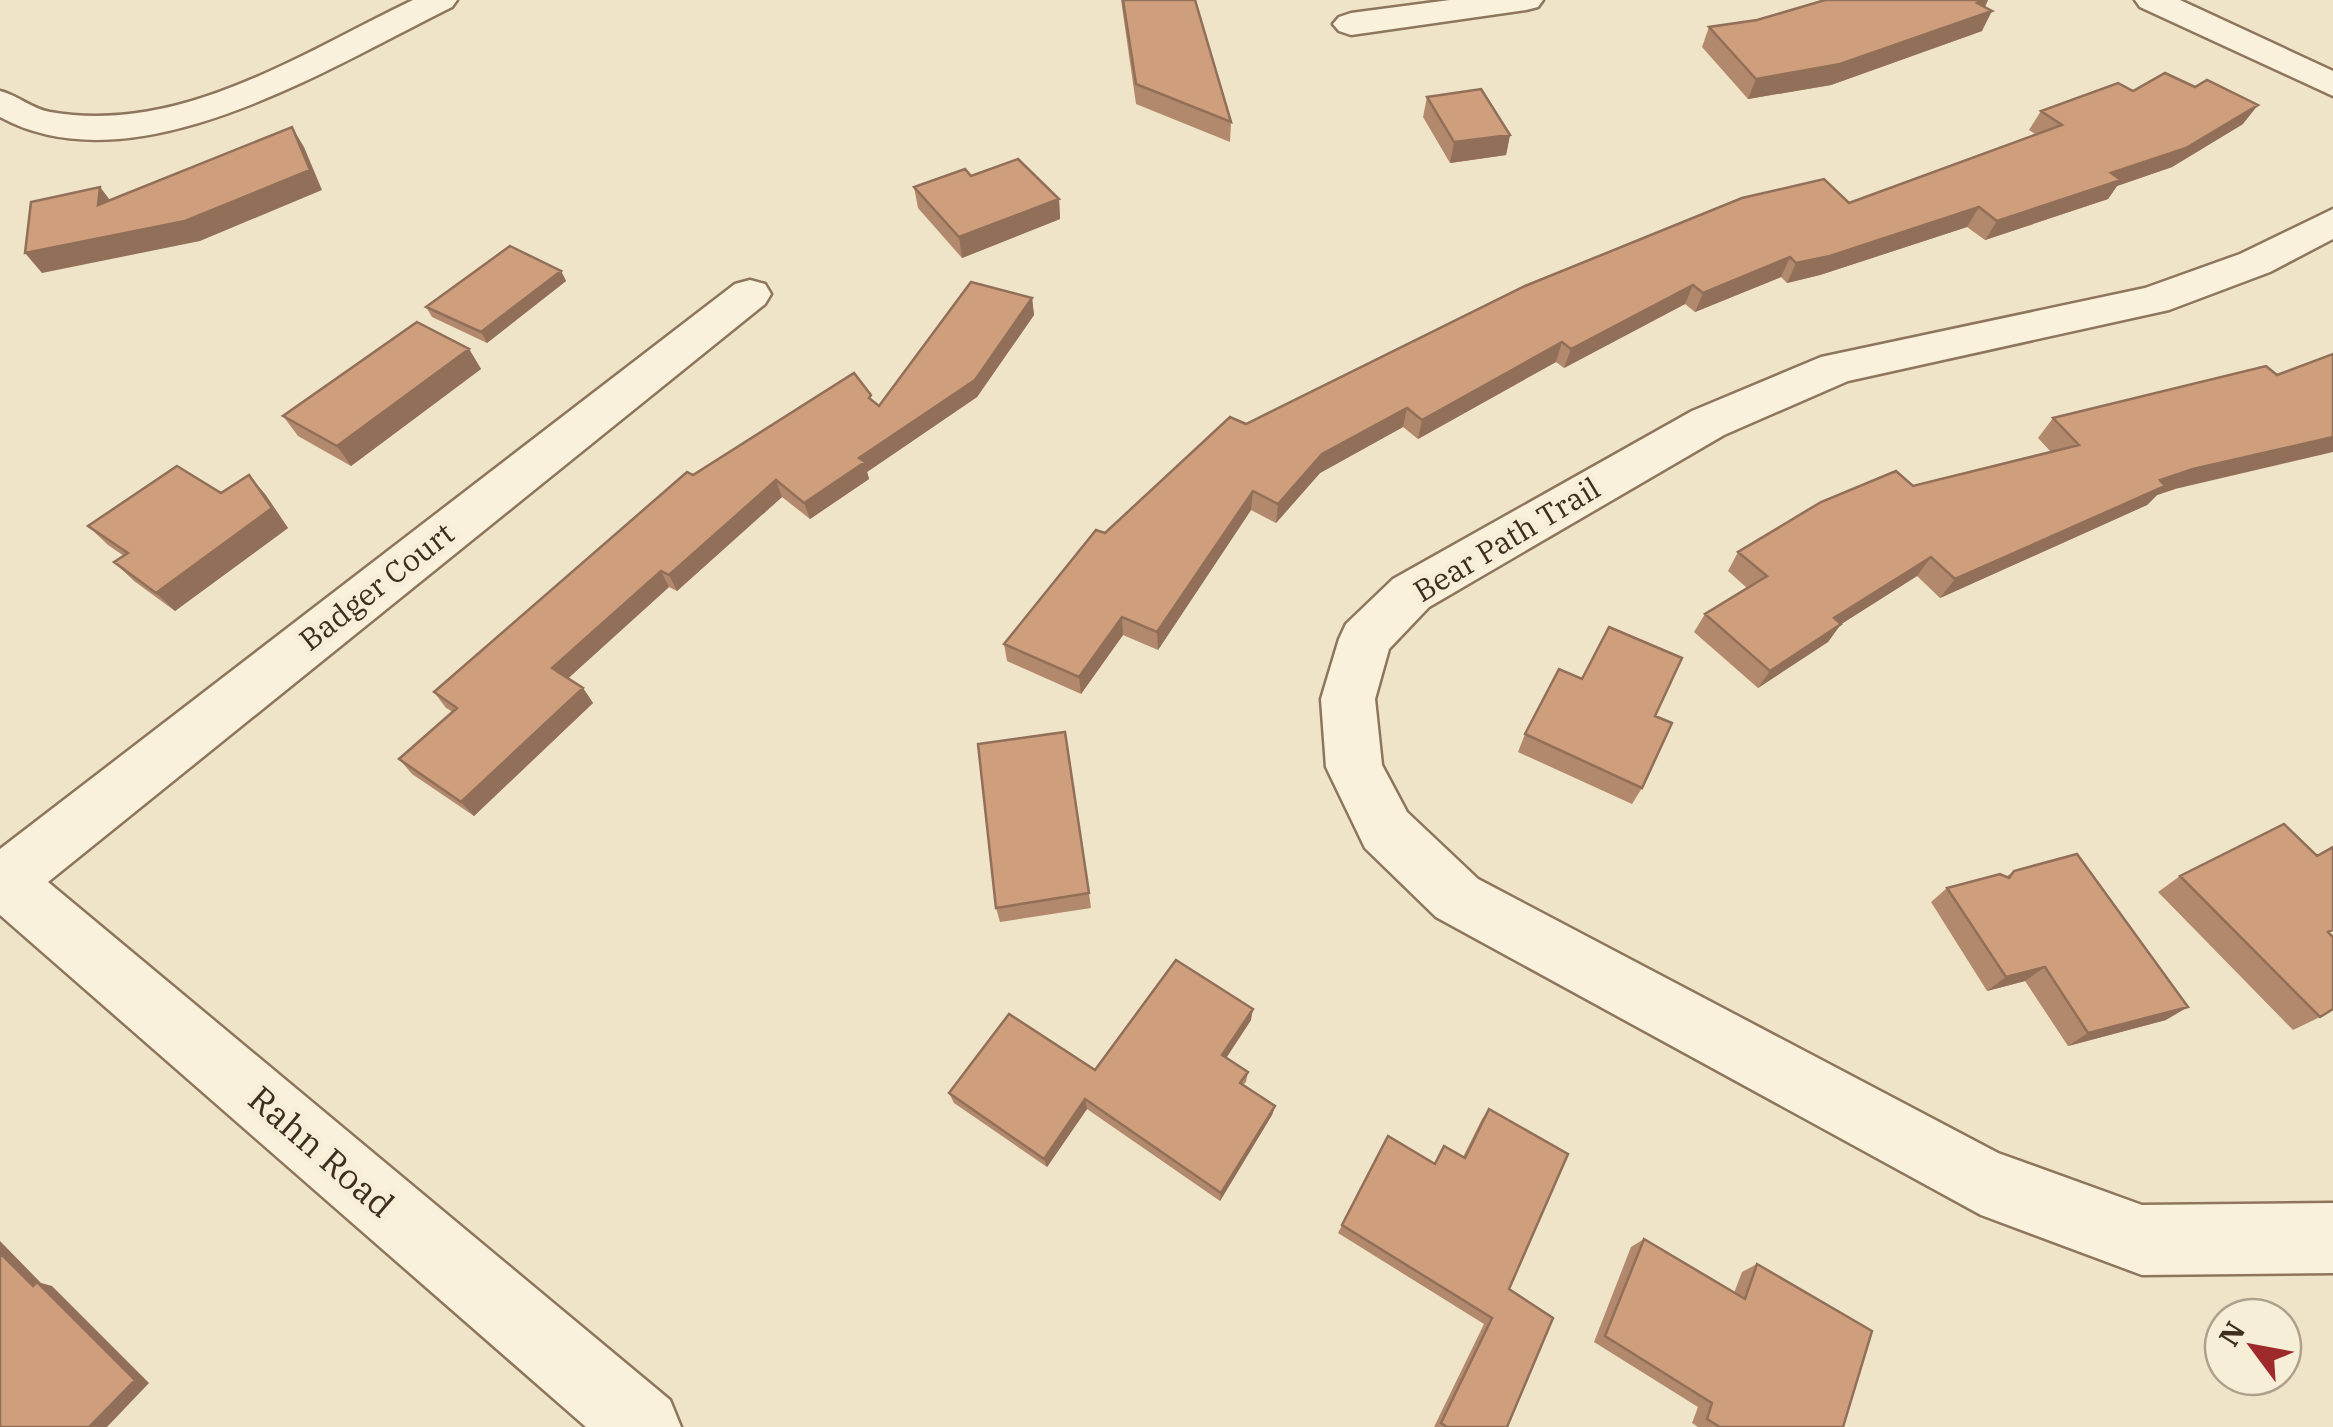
<svg xmlns="http://www.w3.org/2000/svg" width="2333" height="1427" viewBox="0 0 2333 1427" font-family="'IBM Plex Serif',serif">
<style>
.lines{fill:none;stroke-linecap:round;stroke-linejoin:round}
.minor-casing{stroke:#8d765c;stroke-width:5}
.minor{fill:#faf1dc;fill-rule:evenodd}
.wall{fill:#b2896c}
.shaded-wall{fill:#916f58}
.building{fill:#cf9f7d;stroke:#916f58;stroke-width:2.5}
.labels{text-anchor:middle;stroke-width:10;stroke-linejoin:round;paint-order:stroke}
.street-label{font-size:30px;fill:#3d2e20;stroke:#f7eed8}
.near-street-label{font-size:35px;fill:#3d2e20;stroke:#f7eed8}
</style>
<rect width="100%" height="100%" fill="#f0e4c8"/>
<g class="lines">
<defs>
<path id="minor" d="M413,0h44l-5,7c-122,60 -317,184 -452,110v-26c17,4 32,18 50,21 130,23 250,-58 363,-112z
M1450,0h93l-5,7 -12,3 -175,25 -12,-4 -6,-7 6,-7 12,-4z
M2135,0h45l153,71v25l-193,-89z
M2333,209v30l-63,33 -101,38 -321,71 -124,54 -295,172 -40,42 -14,50 7,66 25,47 71,67 520,274 144,52 191,-2v70l-191,2 -161,-60 -545,-298 -71,-69 -39,-81 -5,-68 18,-60 7,-15 47,-45 299,-168 129,-54 324,-69 95,-34z
M750,280l15,4 6,10 -6,10 -717,578 622,518 11,27h-95l-586,-512v-66l735,-565z"/>
</defs>
<use href="#minor" class="minor-casing"/>
<use href="#minor" class="minor"/>
</g>
<path class="wall" d="M1121,0h74l36,122 -1,20 -94,-38z
M1825,0h163l-3,7 -3,24 -151,54 -83,14 -46,-52 7,-20 48,-7z
M2133,91l110,33 -71,43 -55,19 -9,13 -123,41 -18,-13 -147,48 -33,8 -6,-6 -86,35 -10,-8 -121,64 -8,-6 -138,77 -15,-12 -83,46 -44,50 -25,-13 -93,140 -35,-15 -42,59 -74,-33 -3,-17 101,-111 141,-109 789,-290 -6,-4 12,-19z
M1427,97l83,38 -4,20 -56,8 -27,-46z
M971,176l88,23 1,20 -98,39 -44,-50 -4,-21z
M561,271l5,10 -79,62 -55,-26 -6,-10z
M1032,298l2,17 -57,82 -110,75 2,7 -59,40 -28,-22 -105,94 -8,-4 -101,91 15,10 10,15 -119,113 -62,-42 -13,-15 54,-47 -7,-4 -12,-16 259,-217 179,-74 7,5z
M469,349l12,20 -130,97 -53,-30 -15,-20z
M2053,418l122,71 -18,6 -10,10 -207,93 -23,-22 -76,48 -13,18 -70,46 -64,-56 11,-18 42,-26 -19,-17 10,-19 175,-66 138,-34 -13,-14z
M221,493l44,1 23,34 -113,83 -41,-30 -20,-19 10,-6 -16,-11 -20,-19z
M1655,716l-13,72 -10,16 -114,-52 7,-18z
M2014,871l152,149 -98,26 -43,-65 -38,10 -56,-89 16,-14 59,-11z
M2180,876l148,56 -8,85 -27,13 -135,-138z
M1089,893l2,15 -91,14 -4,-14z
M1251,1020l-25,38 22,14 -2,10 -3,3 32,21 -3,9 -52,86 -133,-92 -40,58 -93,-64 -5,-10 146,-23z
M1489,1109l20,180 -2,138h-73l50,-103 -146,-91 50,-97 46,28 10,-18 19,11 19,-38z
M1644,1239l90,54 8,-21 15,-8 86,163h-145l-6,-4 6,-16 -104,-65 37,-95z"/>
<path class="shaded-wall" d="M1982,0h6l-7,15 11,-4 -10,20 -151,54 -83,14 8,-20z
M2258,105l-15,19 -71,43 -55,19 -9,13 -123,41 12,-19z
M292,127l12,20 18,43 -122,51 -158,32 -17,-20z
M1510,135l-4,20 -56,8 4,-21z
M100,187l16,21 -18,-3z
M1059,199l1,20 -98,39 -3,-21z
M1979,207l-12,20 -147,48 -33,8 9,-20z
M1790,257l-9,20 -86,35 8,-19z
M561,271l5,10 -79,62 -6,-11z
M1693,285l-8,19 -121,64 7,-19z
M1032,298l2,17 -57,82 -110,75 2,7 -59,40 -6,-16z
M1562,342l-6,20 -138,77 4,-19z
M469,349l12,20 -130,97 -14,-20z
M1407,408l-4,19 -83,46 -44,50 2,-19 44,-50z
M2333,437v15l-158,37 -18,6 -10,10 -207,93 15,-19 205,-99 33,-11z
M249,475l16,19 23,34 -113,83 -19,-18z
M776,480l6,17 -105,94 -8,-16z
M1253,491l-2,19 -93,140 -1,-18z
M1931,557l-14,19 -96,61 13,-19z
M661,571l8,16 -107,97 -10,-16z
M1122,617l1,18 -42,59 -2,-17z
M1841,624l-13,18 -70,46 12,-17z
M583,688l10,15 -119,113 -13,-14z
M2045,967l-20,14 -38,10 19,-14z
M2188,1007l-22,13 -98,26 20,-13z
M1253,1009l-2,11 -30,46 1,-11z
M1085,1099l2,10 -40,58 -3,-8z
M1275,1106l-3,9 -52,86 1,-8z
M0,1241l41,42 11,3 97,97 -42,44h-18l-56,-141 -33,-33z"/>
<path class="building" d="M1123,0h72l36,122 -95,-38z
M1825,0h157l-5,3 15,8 -152,53 -84,15 -47,-52 48,-7z
M2165,73l30,14 12,-7 51,25 -72,43 -75,25 10,7 -124,41 -18,-14 -149,49 -34,7 -6,-6 -87,36 -10,-8 -122,64 -9,-7 -140,78 -15,-12 -85,46 -44,50 -25,-13 -96,141 -35,-15 -43,60 -75,-33 92,-114 9,3 125,-116 16,7 279,-138 217,-88 82,-19 25,24 213,-78 -21,-14 77,-28 15,8z
M1481,89l29,46 -56,7 -27,-45z
M292,127l18,43 -125,51 -160,32 6,-51 69,-15 -2,18z
M1018,159l41,40 -100,38 -45,-50 51,-18 6,7z
M510,246l51,25 -80,61 -55,-25z
M971,282l61,16 -57,82 -116,78 6,4 -61,41 -28,-23 -107,95 -8,-4 -109,97 31,20 -122,114 -62,-43 58,-51 -23,-16 253,-220 6,3 161,-102 17,22 -2,3 10,8z
M417,322l52,27 -132,97 -54,-30z
M2333,354v83l-140,32 -33,11 5,6 -210,93 -24,-22 -97,61 7,6 -71,47 -65,-57 62,-38 -29,-24 83,-50 75,-31 17,15 166,-41 -26,-27 213,-52 11,9z
M177,466l44,27 28,-18 23,33 -116,85 -42,-31 14,-9 -40,-27z
M1609,627l73,31 -27,58 17,7 -30,65 -117,-54 34,-65 23,10z
M1065,732l24,161 -93,15 -18,-164z
M2284,824l33,32 16,-9v83l-5,2 5,5v72l-13,8 -140,-141z
M2077,854l111,153 -100,26 -43,-66 -39,10 -59,-89 53,-14 9,4 5,-7z
M1176,960l77,49 -31,46 26,17 -8,11 35,23 -54,87 -136,-94 -41,60 -95,-66 60,-79 86,56z
M1489,1109l79,45 -59,135 44,29 -46,109h-60l-6,-4 51,-105 -150,-93 46,-89 47,28 9,-18 21,12z
M1644,1239l101,60 12,-35 115,67 -29,96h-123l-13,-8 5,-16 -107,-67z
M0,1253l33,33 4,-4 98,98 -46,47h-89z"/>
<g class="labels">
<g class="street-label">
<text transform="translate(1507 540) rotate(-31)" y="10">Bear Path Trail</text>
<text transform="translate(377 587) rotate(-38)" y="10">Badger Court</text>
</g>
<g class="near-street-label">
<text transform="translate(321 1152) rotate(41)" y="12">Rahn Road</text>
</g>
</g>
<g transform="translate(2253 1347) rotate(302)"><circle r="48" fill="#f7eed8" stroke="#ada18e" stroke-width="2.5"/>
<path d="M0-8L18 38L0 25L-18 38Z" fill="#9e2a2b"/>
<text y="-15" font-size="28" font-weight="bold" text-anchor="middle" fill="#3d2e20">N</text>
</g>
</svg>
